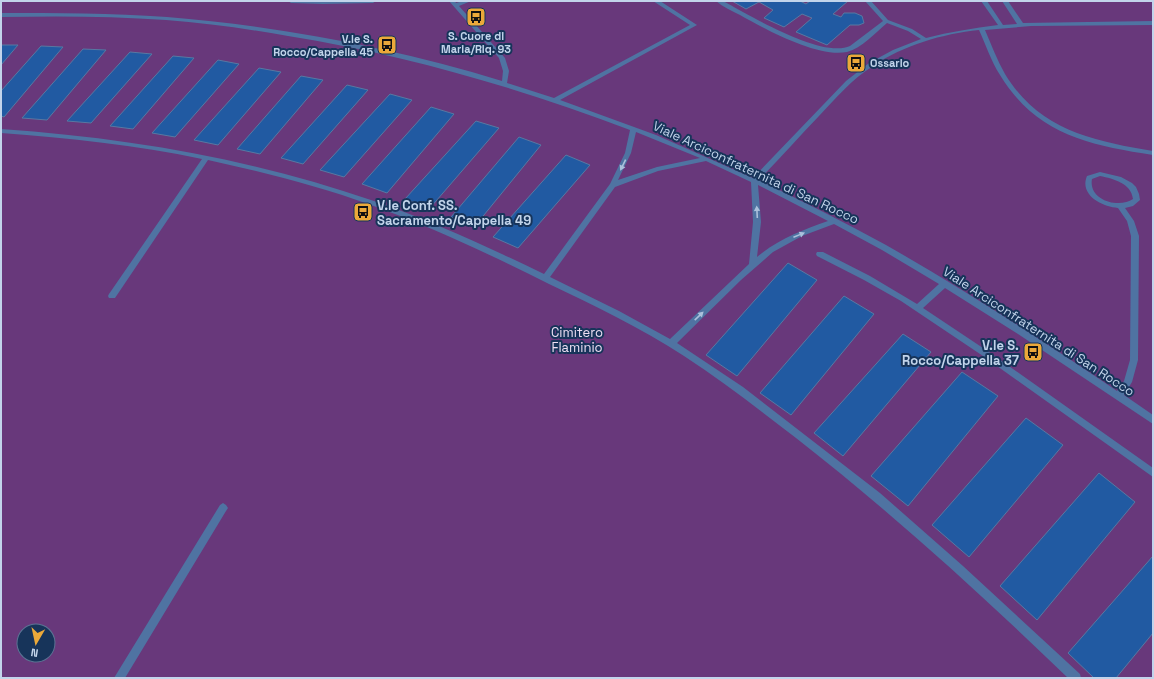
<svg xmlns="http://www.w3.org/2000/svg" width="1154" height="679" viewBox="0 0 1154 679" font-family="'Space Grotesk',sans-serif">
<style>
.green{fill:#68387b;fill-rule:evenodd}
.building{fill:#215aa2;stroke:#5878a2}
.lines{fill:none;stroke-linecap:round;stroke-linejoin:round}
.lane{fill:#4f73a2;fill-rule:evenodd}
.oneway{fill:#abc1dc}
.labels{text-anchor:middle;stroke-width:4;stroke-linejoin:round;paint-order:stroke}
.far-poi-label{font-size:11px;font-weight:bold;fill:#c2d4eb;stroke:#17345a}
.street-label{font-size:13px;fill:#c2d4eb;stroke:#17345a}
.poi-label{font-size:13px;font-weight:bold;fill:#c2d4eb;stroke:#17345a;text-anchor:start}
.park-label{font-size:13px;fill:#eddef3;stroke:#17345a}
</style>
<rect width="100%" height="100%" fill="#17345a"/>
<path class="green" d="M1,1h1152v677h-1152zM24,631h24v24h-24z"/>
<path class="building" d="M732,1h68l6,3 4,-3h38l-15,13 8,3 3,-4h11l7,3 2,7 -5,2h-9l-23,20 -31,-13 16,-14 -10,-4 -18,13 -20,-9 9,-8 -14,-8 -13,7z
M1,45h17l-17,20z
M41,46l22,1 -59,70 -3,-1v-25z
M83,49l23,1 -59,70 -25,-2z
M130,52l22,2 -61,69 -24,-2z
M173,56l21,2 -61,71 -23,-3z
M218,60l21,4 -64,73 -23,-4z
M259,68l22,4 -63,73 -24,-5z
M301,76l22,4 -63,74 -23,-5z
M347,85l21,5 -65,74 -22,-6z
M390,94l22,6 -68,77 -24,-7z
M431,107l23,7 -67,79 -25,-9z
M476,121l23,7 -69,80 -25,-9z
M519,137l22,8 -66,81 -24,-9z
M566,155l24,10 -72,83 -25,-11z
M788,263l29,17 -80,96 -31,-21z
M844,296l30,18 -83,101 -31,-22z
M903,334l28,18 -88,104 -29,-23z
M962,372l36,24 -90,110 -37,-30z
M1026,418l37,27 -94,112 -37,-32z
M1099,473l36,29 -98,118 -37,-34z
M1153,556v77l-37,45h-22l-26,-25z"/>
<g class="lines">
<path class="lane" d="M288,1h88l-3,2 -50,1 -32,-1z
M449,1h6l1,2 7,-2h8l-12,5 46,52 4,13 -2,12 47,15 136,-73 -37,-24h7l37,24 -137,75 96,35 97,43 93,-97 23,-18 24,-13 28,-11 -13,-8 -21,-8c-12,10 -25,25 -40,29 -29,6 -82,-23 -107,-37 -8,-4 -17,-8 -24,-14h7c26,14 99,58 127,45l33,-25 -18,-20h6l17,19 24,9 14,9c24,-6 47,-10 72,-13l-17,-24h6l16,24 14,-1 -15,-23h6l15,22 130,-2v4l-122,1 -46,4c6,14 12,30 20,44 34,56 88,67 148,77v4c-65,-10 -117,-21 -153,-80 -9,-14 -14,-30 -21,-45 -37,4 -75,15 -106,36 -21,13 -37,32 -54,50 -20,21 -40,43 -60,64 43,21 85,42 127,65 79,45 156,95 231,146l7,-10 6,-21 1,-124 -4,-15 -9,-13c-16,-1 -39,-13 -31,-32l13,-4 21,5 11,6 4,4 3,7 1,6 -7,6 -8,2 9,13 5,15 -1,124 -6,22 -8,13 29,20v9l-135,-90 -73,-46 -22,20 66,44 164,116v9l-170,-121 -82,-55 -37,-21 -47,-24 -1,-2 1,-2h6l47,24 47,28 22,-20 -57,-34 -48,-26 -32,12 -29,16 -32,28 -64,63 66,44 137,106 83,73 117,108 1,4h-13c-87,-84 -176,-165 -272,-240 -37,-28 -73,-57 -112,-82 -43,-28 -89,-50 -135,-72 -58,-29 -117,-57 -178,-79 -53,-19 -108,-33 -163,-45l-93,138h-6l-1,-2 1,-2 93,-135c-66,-14 -133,-21 -201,-26v-4c129,9 251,30 373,72 58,20 114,46 170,73l66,-90 15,-31 5,-23c-111,-42 -224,-75 -342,-94 -40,-7 -81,-13 -122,-16 -55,-4 -110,-4 -165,-3v-4c55,0 111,0 166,4 111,9 228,31 335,64l1,-10 -4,-13zM636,132l64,26 -43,9 -39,13 13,-27zM706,161l45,21 2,40 -4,42 -79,75 -51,-28 -69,-34 65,-90 43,-16zM1100,176c14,3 31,7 33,23 -14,10 -45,1 -41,-20zM758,185l70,36c-25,9 -50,18 -71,36l4,-35z
M223,503l3,2 2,3 -2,3 -101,167h-11l106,-173z"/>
</g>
<defs><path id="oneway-solid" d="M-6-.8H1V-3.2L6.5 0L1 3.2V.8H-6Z"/></defs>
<g class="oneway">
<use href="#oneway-solid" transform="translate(623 165) rotate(116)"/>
<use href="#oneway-solid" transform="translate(757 212) rotate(-93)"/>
<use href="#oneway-solid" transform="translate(799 235) rotate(-22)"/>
<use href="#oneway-solid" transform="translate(699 316) rotate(-44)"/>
</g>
<defs>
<symbol id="bus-square" viewBox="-11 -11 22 22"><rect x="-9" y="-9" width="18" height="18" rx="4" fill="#eba93a" stroke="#17345a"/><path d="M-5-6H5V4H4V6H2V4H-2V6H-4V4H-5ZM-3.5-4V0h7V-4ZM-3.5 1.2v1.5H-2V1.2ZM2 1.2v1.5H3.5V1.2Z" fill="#111"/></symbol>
</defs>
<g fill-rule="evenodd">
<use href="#bus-square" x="465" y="6" width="22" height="22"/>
<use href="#bus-square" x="376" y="34" width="22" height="22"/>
<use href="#bus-square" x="845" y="52" width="22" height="22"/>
<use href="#bus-square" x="352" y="201" width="22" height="22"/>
<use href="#bus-square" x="1022" y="341" width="22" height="22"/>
</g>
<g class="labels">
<g class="far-poi-label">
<text x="476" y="40">S. Cuore di<tspan x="476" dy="13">Maria/Riq. 93</tspan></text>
<text x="373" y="43" text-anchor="end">V.le S.<tspan x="373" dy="13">Rocco/Cappella 45</tspan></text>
<text x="870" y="67" text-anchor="start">Ossario</text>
</g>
<g class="street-label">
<text transform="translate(756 172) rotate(25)" y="5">Viale Arciconfraternita di San Rocco</text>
<text transform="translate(1039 331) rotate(33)" y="5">Viale Arciconfraternita di San Rocco</text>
</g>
<g class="poi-label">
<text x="377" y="210">V.le Conf. SS.<tspan x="377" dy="15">Sacramento/Cappella 49</tspan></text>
<text x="1019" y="350" text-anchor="end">V.le S.<tspan x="1019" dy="15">Rocco/Cappella 37</tspan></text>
</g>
<g class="park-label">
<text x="577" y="337">Cimitero<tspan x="577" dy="15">Flaminio</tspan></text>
</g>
</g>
<rect width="1154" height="679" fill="none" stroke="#c2d4eb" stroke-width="4"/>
<g transform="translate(36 643) rotate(189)"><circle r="19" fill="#17345a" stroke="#5b7494"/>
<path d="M0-3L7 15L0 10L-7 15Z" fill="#eba93a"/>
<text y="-6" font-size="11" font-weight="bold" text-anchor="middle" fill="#c2d4eb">N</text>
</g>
</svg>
